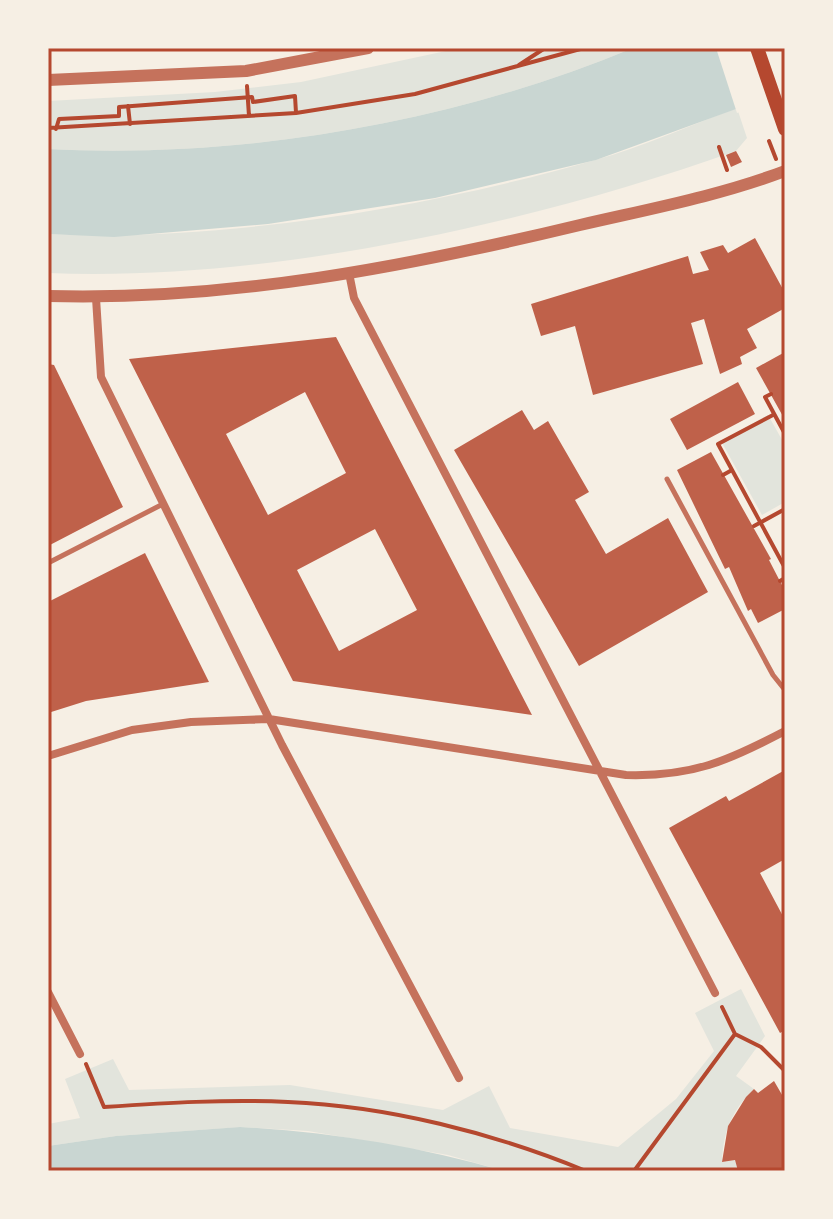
<svg xmlns="http://www.w3.org/2000/svg" width="833" height="1219" viewBox="0 0 833 1219" font-family="'Sofia Sans Condensed',sans-serif">
<style>
.green{fill:#e2e4dc}
.water{fill:#c9d6d2}
.pier{fill:#f6efe4}
.building{fill:#bf614a;fill-rule:evenodd}
.lines{fill:none;stroke-linecap:round;stroke-linejoin:round}
.path{stroke:#b5482f;stroke-width:4}
.service{stroke:#c5725c;stroke-width:5}
.minor{stroke:#c5725c;stroke-width:8}
.tertiary{stroke:#c5725c;stroke-width:12}
.secondary{stroke:#b5482f;stroke-width:14}
.neatline{fill:none;stroke:#b5482f;stroke-width:3}
</style>
<rect width="100%" height="100%" fill="#f6efe4"/>
<path class="green" d="M460,48h173c-180,75 -390,111 -585,101v-48l167,-9 86,-10z
M737,108l10,30 -11,13c-205,73 -470,131 -688,122v-39c171,8 381,-26 547,-74 48,-13 95,-35 142,-52z
M768,415l17,30v57l-23,13 -41,-74z
M741,989l24,47 -29,40 18,13c-22,21 -31,43 -32,73l13,-2 3,11h-234l-56,-16 -140,-24 -67,-4 -125,9 -68,10v-22l32,-6 -15,-39 48,-20 16,31 161,-5 153,25 46,-24 21,42 108,19 58,-48 38,-48 -19,-38z"/>
<path class="water" d="M633,48h152v43l-189,69 -161,38 -167,26 -154,13 -66,-3v-85c195,10 405,-26 585,-101z
M240,1127c91,5 177,19 264,44h-456v-25l68,-10z"/>
<path class="pier" d="M716,48h69v47l-48,18z"/>
<path class="building" d="M736,151l6,11 -11,5 -5,-12z
M755,238l30,55v15l-38,21 10,19 -17,9 2,7 -22,10 -16,-55 -13,4 12,41 -110,31 -18,-69 -34,10 -10,-32 157,-48 5,18 16,-4 -9,-18 23,-7 5,8z
M336,337l12,23 184,355 -239,-34 -164,-322zM305,392l41,81 -78,42 -42,-81zM375,529l42,81 -78,41 -42,-81z
M785,352v68l-29,-52z
M48,364l6,1 69,142 -75,39z
M738,382l17,32 -68,36 -17,-31z
M522,410l12,20 14,-9 41,71 -14,8 31,54 62,-36 40,74 -129,74 -125,-216z
M711,452l60,107 -2,1 16,31v18l-27,14 -7,-14 -3,2 -19,-44 -4,2 -48,-99z
M145,553l64,129 -123,19 -38,12v-111z
M785,770v89l-25,14 25,47v110l-5,3 -111,-205 57,-32 3,5z
M774,1081l11,19v71h-47l-3,-11 -13,2 6,-36 18,-29 8,-8 4,4z"/>
<g class="lines">
<path class="path" d="M519,65l26,-17
M247,86l2,30
M128,106l2,18
M48,128l248,-15 119,-19 169,-46
M56,129l3,-10 60,-3v-9l133,-10 1,5 42,-6 1,17
M769,141l7,18
M719,147l8,23
M771,394l-6,3 20,37
M773,415l-55,29 67,124
M723,475l9,-5
M754,526l31,-17
M780,581l5,-3
M722,1007l13,27 26,13 24,24
M86,1064l18,43c61,-4 123,-8 184,-5 99,4 206,31 298,69
M634,1171l101,-137"/>
<path class="service" d="M667,479l106,196 12,15
M48,563l115,-59"/>
<path class="minor" d="M349,273l5,25 361,695
M96,298l5,79 181,368 177,333
M48,756l84,-26 59,-8 78,-3 357,56c66,2 102,-14 159,-44
M48,992l32,62"/>
<path class="tertiary" d="M48,80l198,-9 122,-23
M48,296c181,5 357,-29 532,-71 69,-16 139,-29 205,-54"/>
<path class="secondary" d="M757,48l28,81"/>
</g>
<rect width="833" height="1219" fill="none" stroke="#f6efe4" stroke-width="100"/>
<rect x="50" y="50" width="733" height="1119" class="neatline"/>
</svg>
